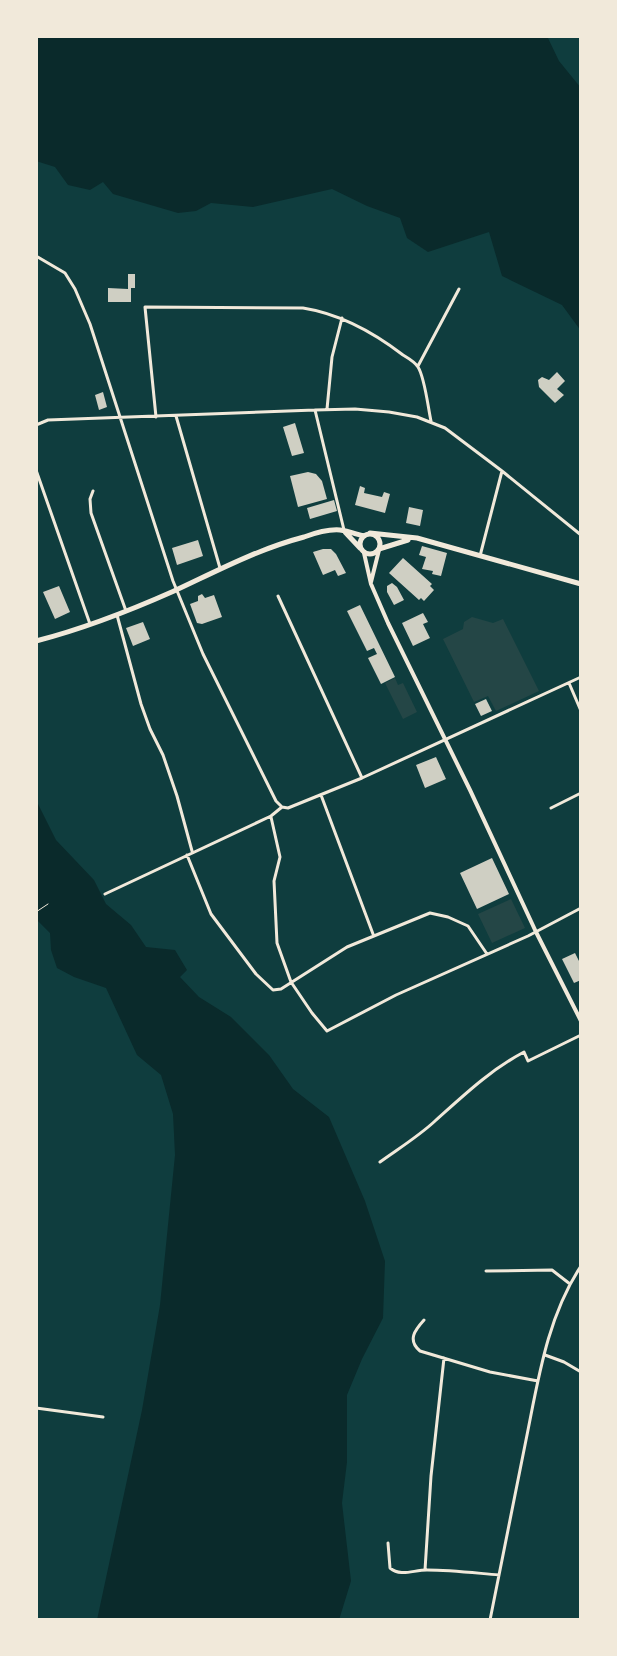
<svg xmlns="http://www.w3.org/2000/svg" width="617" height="1656" viewBox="0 0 617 1656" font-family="'Alegreya Sans',sans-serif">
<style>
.green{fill:#244646}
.water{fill:#0a2a2b}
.building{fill:#cfcfc3}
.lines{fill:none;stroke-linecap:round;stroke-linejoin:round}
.path{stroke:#f1e9da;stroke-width:1}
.minor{stroke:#f1e9da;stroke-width:3}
.secondary{stroke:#f1e9da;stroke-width:4}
.primary{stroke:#f1e9da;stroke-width:5}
</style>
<rect width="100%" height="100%" fill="#0f3d3e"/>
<path class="green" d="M472,617l21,6 10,-4 36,72 -43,20 -8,-15 -14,6 -31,-63 20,-10 1,-7z
M395,678l3,7 5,-2 14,29 -14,7 -18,-36z
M511,899l14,29 -33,15 -14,-29z"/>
<path class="water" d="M36,36h511l12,25 22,27v243l-19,-26 -60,-29 -13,-44 -61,20 -21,-14 -7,-20 -33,-12 -35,-17 -79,18 -42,-4 -15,8 -18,2 -65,-19 -10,-12 -13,8 -22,-5 -13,-18 -19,-6z
M36,800l20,40 38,40 12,24 25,21 15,22 29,3 12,20 -7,7 19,20 32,20 38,38 24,34 36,28 36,84 20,60 -2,57 -21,41 -15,36v67l-5,41 9,78 -12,39h-242l45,-210 18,-105 15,-150 -2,-41 -12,-39 -24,-20 -31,-67 -32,-11 -17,-9 -6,-18 -1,-17 -14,-14z"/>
<path class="building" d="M128,274h7v14h-4v14h-23v-14l20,1z
M557,372l8,9 -8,8 7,6 -9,8 -16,-16 -1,-7 4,-3 7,3z
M103,392l4,15 -8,3 -4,-15z
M295,423l9,30 -12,3 -9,-29z
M308,472l8,2 6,7 5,18 -29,8 -8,-31z
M360,486l5,2 -1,5 18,4 2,-5 6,2 -5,19 -30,-8z
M334,500l3,11 -27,8 -3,-11z
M409,507l14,3 -3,16 -14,-3z
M198,540l5,16 -26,9 -5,-17z
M422,546l25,7 -6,23 -9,-2 1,-3 -11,-2 4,-12 -7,-2z
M323,549h8l5,5 10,19 -8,3 -3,-6 -12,5 -10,-23z
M403,558l29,26 -2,2 4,4 -10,11 -3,-3 -2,2 -30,-27z
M392,583l5,4 7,13 -10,5 -7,-13v-6z
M59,586l11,26 -15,7 -12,-27z
M202,594l3,4 9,-3 8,22 -20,7 -5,-1 -7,-19 8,-3v-5z
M360,605l35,72 -14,7 -13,-26 9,-4 -3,-6 -7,3 -20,-40z
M423,613l5,9 -5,2 7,14 -17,8 -11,-23z
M143,622l7,17 -17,7 -7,-18z
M486,699l6,12 -11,5 -6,-12z
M436,757l10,22 -21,9 -9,-23z
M492,858l17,36 -32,15 -17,-36z
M575,953l6,12v15l-7,3 -12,-24z"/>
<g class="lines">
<path class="path" d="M36,912l12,-8"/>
<path class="minor" d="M36,256l29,17 10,16 15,35 83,257 30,73 73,147 6,6
M418,366l41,-77
M327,409l5,-52 10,-39
M315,410l29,120
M176,416l44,152
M156,417l-11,-110 158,1c38,6 70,24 100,47 5,3 12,7 15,12 7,11 10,41 13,54
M36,425l12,-5 267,-10 40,-1 34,3 28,5 28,11 57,43 79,64
M36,470l54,154
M93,491l-3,8 1,14 35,98
M480,556l22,-85
M278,596l84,182
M117,615l24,89 9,25 13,26 14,41 15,55
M569,683l12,28
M321,795l52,139
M551,808l30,-15
M271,817l9,40 -6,24 3,62 14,39 21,31 15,18 69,-36 132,-59 53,-28
M187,855l24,59 45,60 17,16 8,-1 66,-42 83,-34 18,4 20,9 19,28
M105,894l166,-78 11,-9 6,1 74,-30 219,-101
M380,1162c18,-13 39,-26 55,-41 28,-25 55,-51 89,-69l4,9 53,-26
M486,1271l66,-1 18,14
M424,1320c-9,10 -17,20 -4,31l70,21 48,9
M545,1355l19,7 17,10
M36,1408l67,9
M388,1543l2,25c11,9 23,2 37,2 24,0 48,3 72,5
M425,1570l6,-94 13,-118
M490,1620c12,-60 24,-120 36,-180 12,-59 21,-123 55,-174"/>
<path class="secondary" d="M364,553l7,31 17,39 82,167 66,142 45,89
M371,582l8,-32"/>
<path class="primary" d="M345,532l15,16
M370,533l47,5 164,46
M360 544a10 10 0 1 1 20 0a10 10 0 1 1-20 0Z
M379,549l29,-9
M36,641c47,-12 93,-30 138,-50 43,-20 84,-42 130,-54 11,-4 24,-8 36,-7 8,1 16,4 24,6"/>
</g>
<rect width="617" height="1656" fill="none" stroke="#f1e9da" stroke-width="76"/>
</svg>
